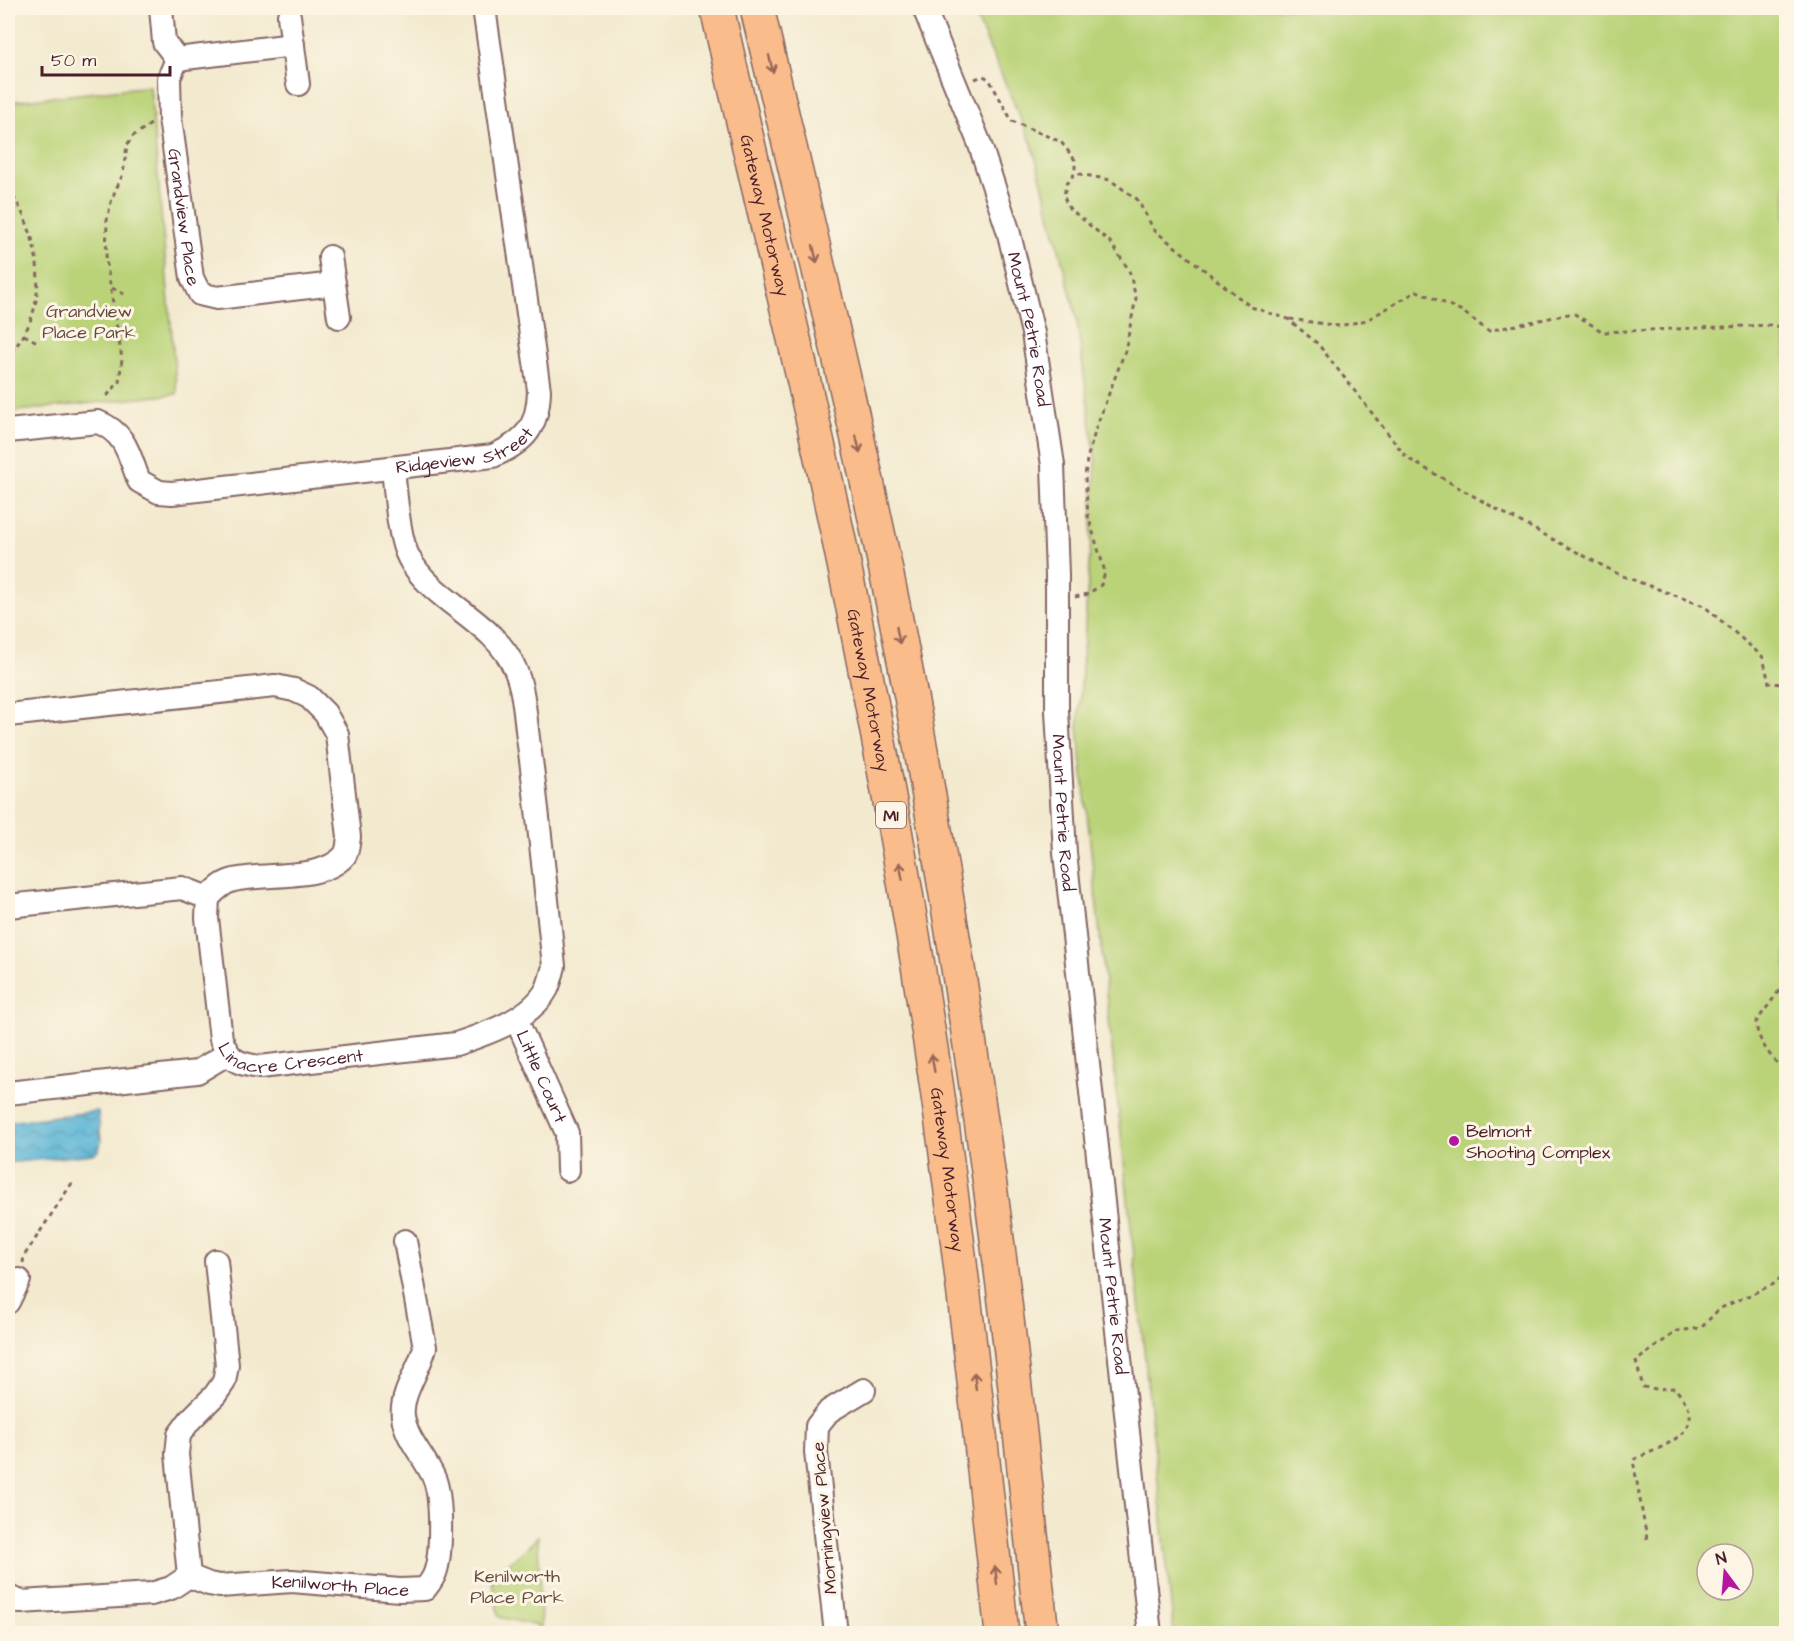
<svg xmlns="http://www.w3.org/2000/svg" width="1794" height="1641" viewBox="0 0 1794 1641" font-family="'Architects Daughter',sans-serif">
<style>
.green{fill:#bad378;stroke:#827952;stroke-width:1.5;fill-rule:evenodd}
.water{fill:url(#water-waves);stroke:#506a80;stroke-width:1.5}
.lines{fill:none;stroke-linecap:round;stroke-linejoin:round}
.minor-casing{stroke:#856664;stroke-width:26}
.highway-casing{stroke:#856664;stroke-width:36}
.path{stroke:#856664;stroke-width:3;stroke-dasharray:4.5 4.5;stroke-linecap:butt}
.minor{stroke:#fff;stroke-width:22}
.highway{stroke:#f9bc8a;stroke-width:33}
.oneway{stroke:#996656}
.poi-dot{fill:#b5179e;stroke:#fcf5e5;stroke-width:2}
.labels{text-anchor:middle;stroke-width:6;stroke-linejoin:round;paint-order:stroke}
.shield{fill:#fcf5e5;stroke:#7f5f63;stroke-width:1.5}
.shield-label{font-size:16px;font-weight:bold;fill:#4a1f2b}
.street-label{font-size:18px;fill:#4a1f2b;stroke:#fcf5e5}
.park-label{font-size:18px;fill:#664c3e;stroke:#fcf5e5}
.poi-label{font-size:18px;fill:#4a1f2b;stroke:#fcf5e5;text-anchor:start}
</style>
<defs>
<pattern id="water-waves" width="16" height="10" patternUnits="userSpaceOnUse" patternTransform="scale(1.5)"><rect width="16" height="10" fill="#56b4d5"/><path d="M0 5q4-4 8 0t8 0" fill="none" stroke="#4992ad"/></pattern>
</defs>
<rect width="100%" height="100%" fill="#fcf5e5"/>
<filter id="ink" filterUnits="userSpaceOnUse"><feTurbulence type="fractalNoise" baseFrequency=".0167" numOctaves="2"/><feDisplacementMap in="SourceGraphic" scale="12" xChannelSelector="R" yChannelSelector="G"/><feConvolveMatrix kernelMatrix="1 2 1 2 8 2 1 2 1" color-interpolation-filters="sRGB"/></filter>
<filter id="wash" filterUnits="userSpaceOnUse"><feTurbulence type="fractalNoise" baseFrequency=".008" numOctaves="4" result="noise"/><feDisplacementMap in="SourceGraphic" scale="24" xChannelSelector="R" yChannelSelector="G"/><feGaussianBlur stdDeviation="1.35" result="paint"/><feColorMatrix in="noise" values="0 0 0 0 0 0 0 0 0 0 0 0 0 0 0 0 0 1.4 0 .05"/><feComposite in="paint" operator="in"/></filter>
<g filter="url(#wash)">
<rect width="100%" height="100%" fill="#f2e9ce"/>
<path class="green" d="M972,8h814v1625h-612l-96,-905 18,-265 -20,-148 -44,-171zM1707,1554h36v36h-36z
M150,86l27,308 -169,18v-310z
M538,1536l3,91 -42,-10 -9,-45c19,-6 35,-21 48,-36z"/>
<path class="water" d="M98,1111l3,30 -2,10 -6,3 -85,9v-41z"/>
</g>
<g filter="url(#ink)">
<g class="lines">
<defs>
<g id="minor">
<path id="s1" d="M161,8l3,34 13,17 -8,19 1,40 22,160 8,16 17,4 117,-14"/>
<path id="s2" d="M924,8l55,134 29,88 25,103 20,132 4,110v136l8,142 85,781"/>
<path d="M289,16l9,68"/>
<path d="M177,59l116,-14"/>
<path d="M330,257l9,60"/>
<path id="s3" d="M8,431l90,-9c28,11 31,33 41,59l20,11 13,1 321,-37c33,-15 45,-29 46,-66l-55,-382"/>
<path id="s4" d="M8,715l267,-29 19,4 15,7 16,16 12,21 12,103c-1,6 -1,13 -4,18 -22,27 -80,17 -111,25 -11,2 -19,11 -26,18l-1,20 14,121c9,22 16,25 39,28l196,-23c30,-10 75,-25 91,-55 3,-7 5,-15 7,-23 -8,-73 -15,-148 -25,-221 -4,-25 -4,-53 -14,-76 -20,-48 -83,-67 -106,-111 -11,-21 -13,-64 -16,-89"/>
<path d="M8,906l174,-18 26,10"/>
<path id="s5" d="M516,1019l51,114 1,37"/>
<path d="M8,1093l189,-21 30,-18"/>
<path d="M8,1302l11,-22"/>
<path d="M189,1576l-12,-122 2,-19 11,-15 25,-25 9,-13 3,-17 -11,-104"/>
<path id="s6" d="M8,1597l13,5 130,-8 20,-6 18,-12 20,8 11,2 72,-5 108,9 25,-1c4,-5 8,-10 10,-16 7,-19 7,-77 -1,-95 -9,-21 -28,-39 -31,-62 -3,-21 17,-47 22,-69l-20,-106"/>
<path d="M836,1634l-20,-182 1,-26 12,-15 35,-21"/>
</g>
<g id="highway">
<path id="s7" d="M717,8c47,210 101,419 142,631 30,150 56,300 78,450 26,181 45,363 65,545"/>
<path d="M757,8c59,250 121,500 166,754 30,166 56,333 77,500 16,124 28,248 42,372"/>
</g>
</defs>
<use href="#minor" class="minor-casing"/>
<use href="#highway" class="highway-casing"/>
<path class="path" d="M975,79l8,-3 6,3 23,42 49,21 14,18v13
M8,189c34,46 45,122 0,166
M112,288l14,7
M1290,319l49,7 28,-6 50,-29 45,20 26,20 85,-18 30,19 168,-7 15,3
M24,335l15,8
M107,396l12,-14 3,-23 -16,-99 1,-40 5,-22 11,-24 4,-29 6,-9 18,-12
M1075,597l13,-3 13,-9 4,-13 -17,-56 -3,-39 2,-18 10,-34 28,-74 11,-53 -7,-28 -19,-28 -41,-34 -5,-11 2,-13 9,-11 35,7 27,19 17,31 97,77 37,12 30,25 89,114 91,52 122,65 84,31 59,51 6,26 17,1
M1786,985l-7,6 -23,31c1,19 16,37 30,50
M1779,991l7,6
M23,1263l1,-7 50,-76
M1647,1539l-14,-79c18,-9 68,-24 55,-53 -3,-7 -9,-13 -13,-19l-18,1 -14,-2 -7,-26 41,-30 24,-3 18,-19 57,-26 10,-12"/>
<use href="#minor" class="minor"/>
<use href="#highway" class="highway"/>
</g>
<defs><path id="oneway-shaft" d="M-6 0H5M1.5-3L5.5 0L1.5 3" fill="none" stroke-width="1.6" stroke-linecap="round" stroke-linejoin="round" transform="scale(1.5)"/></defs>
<g class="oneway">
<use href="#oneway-shaft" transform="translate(771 64) rotate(77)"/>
<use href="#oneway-shaft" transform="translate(815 254) rotate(77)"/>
<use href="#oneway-shaft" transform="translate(858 444) rotate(77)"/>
<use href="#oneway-shaft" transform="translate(898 635) rotate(79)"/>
<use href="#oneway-shaft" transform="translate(901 871) rotate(-100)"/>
<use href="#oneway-shaft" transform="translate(933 1063) rotate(-99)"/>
<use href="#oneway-shaft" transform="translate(975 1381) rotate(-96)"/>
<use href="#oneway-shaft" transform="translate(996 1575) rotate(-96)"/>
</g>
</g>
<circle class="poi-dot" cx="1454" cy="1141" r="6"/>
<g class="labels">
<rect class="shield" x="876" y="802" width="30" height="26" rx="4.5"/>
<g class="shield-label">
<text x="891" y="821">M1</text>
</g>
<g class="street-label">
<text dy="6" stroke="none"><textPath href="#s1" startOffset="216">Grandview Place</textPath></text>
<text dy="6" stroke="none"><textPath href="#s7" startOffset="213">Gateway Motorway</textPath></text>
<text dy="6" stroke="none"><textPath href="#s2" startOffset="339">Mount Petrie Road</textPath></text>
<text dy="6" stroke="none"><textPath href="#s3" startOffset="498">Ridgeview Street</textPath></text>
<text dy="6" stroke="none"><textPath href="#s7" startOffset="699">Gateway Motorway</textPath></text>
<text dy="6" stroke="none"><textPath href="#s2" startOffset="825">Mount Petrie Road</textPath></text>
<text dy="6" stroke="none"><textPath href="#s4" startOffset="844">Linacre Crescent</textPath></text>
<text dy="6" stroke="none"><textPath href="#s5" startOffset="63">Little Court</textPath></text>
<text dy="6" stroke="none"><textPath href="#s7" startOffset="1185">Gateway Motorway</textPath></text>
<text dy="6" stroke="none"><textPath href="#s2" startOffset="1311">Mount Petrie Road</textPath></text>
<text transform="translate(824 1518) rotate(-95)" y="6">Morningview Place</text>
<text dy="6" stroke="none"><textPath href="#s6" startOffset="340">Kenilworth Place</textPath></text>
</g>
<g class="park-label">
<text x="89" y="317">Grandview<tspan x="89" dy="21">Place Park</tspan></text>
<text x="517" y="1582">Kenilworth<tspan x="517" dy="21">Place Park</tspan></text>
</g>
<g class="poi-label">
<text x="1466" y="1137">Belmont<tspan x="1466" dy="21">Shooting Complex</tspan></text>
</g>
</g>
<rect width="1794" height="1641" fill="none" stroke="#fcf5e5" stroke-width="30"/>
<g transform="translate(1725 1572) rotate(344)"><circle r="28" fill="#fcf5e5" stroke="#b59f9b" stroke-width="1.5"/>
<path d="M0-4.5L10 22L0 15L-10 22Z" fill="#b5179e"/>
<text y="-9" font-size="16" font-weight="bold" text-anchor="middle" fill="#4a1f2b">N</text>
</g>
<path d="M42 66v9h128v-9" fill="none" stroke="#4a1f2b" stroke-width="3"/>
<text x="51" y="66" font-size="18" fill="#4a1f2b" stroke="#fcf5e5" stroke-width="4.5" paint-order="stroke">50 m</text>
</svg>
